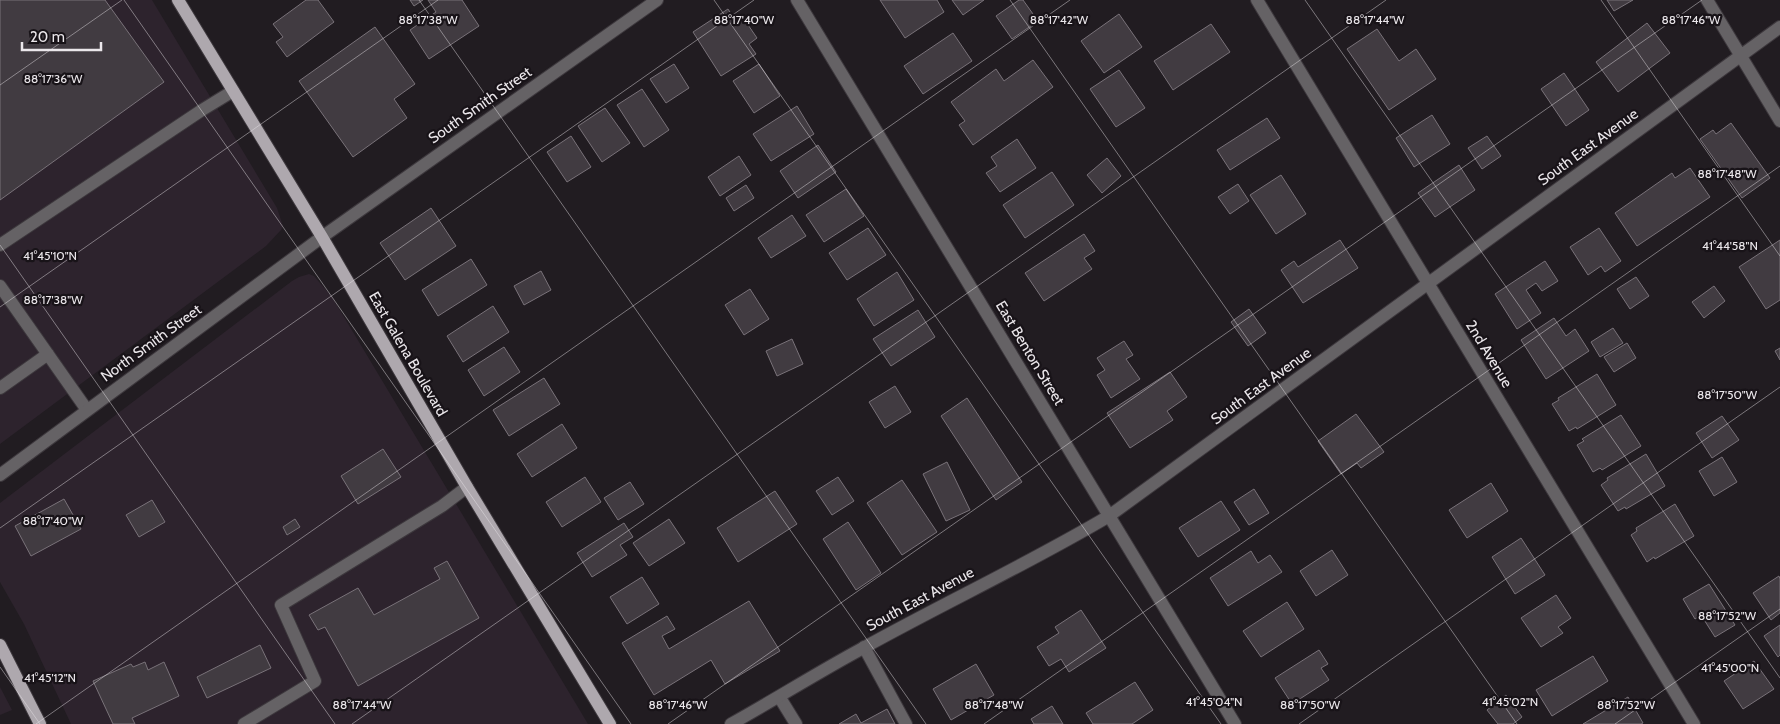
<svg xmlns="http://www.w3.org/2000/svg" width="1780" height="724" viewBox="0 0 1780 724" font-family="Cabin,sans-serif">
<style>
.built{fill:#2d232d}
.building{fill:#413b41;stroke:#797279}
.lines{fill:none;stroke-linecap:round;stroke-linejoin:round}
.lane-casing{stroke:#3d383d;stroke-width:14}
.street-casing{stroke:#3d383d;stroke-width:14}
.primary-casing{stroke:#3d383d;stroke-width:14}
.lane{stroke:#656265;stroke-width:12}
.street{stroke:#656265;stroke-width:12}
.primary{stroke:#aea8ae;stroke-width:12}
.ticks{fill:none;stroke:#ebe7eb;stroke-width:1;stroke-opacity:0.45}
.labels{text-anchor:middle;stroke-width:4.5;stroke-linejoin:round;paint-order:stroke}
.street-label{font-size:15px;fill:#ebe7eb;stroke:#181318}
.ticks-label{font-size:12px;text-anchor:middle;fill:#ebe7eb;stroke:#181318;stroke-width:4.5;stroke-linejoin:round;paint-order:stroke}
</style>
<rect width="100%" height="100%" fill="#211c21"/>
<path class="built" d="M0,0h152l125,208 6,18 -2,4 -15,16 -266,198z
M309,274l5,2 18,21 256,427h-517l-47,-100 -24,-42v-79l292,-222 7,-4z
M0,687l12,23 -12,5z"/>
<path class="building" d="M0,0h105l59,82 -164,118z
M306,0h12l16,22 -47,35 -11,-15 7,-5 -10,-13z
M410,0h13l-9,6z
M428,0h34l17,26 -50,33 -19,-29 26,-18z
M880,0h57l7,12 -39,26z
M952,0h32l-21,15z
M1019,0h4l15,21 -26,18 -16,-23z
M1607,0h26l-19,11z
M728,9l7,11 7,-4 15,22 -8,6 7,10 -35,22 -28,-44z
M1119,14l23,33 -38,26 -23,-32z
M1647,23l23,30 -52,39 -22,-30z
M1211,24l19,28 -57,38 -19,-29z
M375,27l40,57 -21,15 13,19 -54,39 -54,-76z
M1377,29l22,32 17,-12 20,30 -47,31 -42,-61z
M953,33l19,28 -49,33 -19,-28z
M1033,60l20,27 -80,58 -14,-20 6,-4 -14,-19 45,-33 8,12z
M674,64l15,24 -23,15 -16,-24z
M759,64l21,32 -26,17 -21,-32z
M1119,70l26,38 -29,19 -26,-38z
M1564,73l25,37 -23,16 -25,-37z
M642,89l27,41 -25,17 -27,-42z
M797,106l17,28 -43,27 -18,-27z
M605,108l25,35 -28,19 -24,-36z
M1432,115l18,29 -36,23 -18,-29z
M1267,118l13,20 -50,32 -13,-20z
M1731,123l39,55 -28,20 -42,-59 13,-9 3,4z
M571,136l20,31 -24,15 -20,-30z
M1487,136l14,20 -19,13 -14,-21z
M1017,139l19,29 -36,24 -14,-19 11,-7 -6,-9z
M818,145l18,27 -38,26 -18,-27z
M739,156l12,19 -31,21 -12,-19z
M1107,158l14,18 -19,17 -15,-18z
M1459,165l16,25 -40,27 -17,-24z
M1690,168l20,29 -73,49 -22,-33 57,-40 3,5z
M1052,172l22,33 -49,33 -22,-33z
M1281,175l25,39 -30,20 -26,-39z
M1238,184l11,17 -19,13 -12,-17z
M746,185l8,13 -20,13 -8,-13z
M846,189l18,27 -40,26 -18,-27z
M431,208l25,38 -51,34 -25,-37z
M792,215l14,21 -35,22 -13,-20z
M868,228l18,27 -39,25 -18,-27z
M1599,228l22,33 -16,11 -4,-6 -13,9 -18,-28z
M1084,234l11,17 -11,7 8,11 -48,32 -19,-28z
M1340,240l18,28 -55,35 -22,-33 13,-9 4,6z
M1780,240v60l-14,9 -27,-42z
M471,259l16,26 -49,31 -16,-26z
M1545,261l13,20 -16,10 -6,-8 -10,7 15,23 -24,16 -22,-35z
M541,271l10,19 -27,15 -10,-19z
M897,272l17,28 -40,26 -17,-27z
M1636,277l13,19 -19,13 -13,-20z
M1714,286l11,15 -21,17 -12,-16z
M750,289l19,30 -25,16 -19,-30z
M493,306l16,26 -46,30 -16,-26z
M1249,309l17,24 -18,13 -17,-24z
M918,310l17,27 -44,29 -18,-27z
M1554,318l12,18 9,-7 14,22 -43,28 -25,-39z
M1613,328l10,15 -23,14 -9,-15z
M792,339l11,25 -26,12 -11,-25z
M1124,341l9,14 -7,4 14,20 -29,19 -14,-23 8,-5 -8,-12z
M1627,343l9,15 -22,14 -10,-15z
M504,347l16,25 -36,24 -16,-26z
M1780,348v12l-5,-9z
M1170,372l17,25 -20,14 6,9 -43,28 -23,-35z
M1597,374l19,31 -39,24 -1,-2 -7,4 -17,-27 7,-4 -1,-2z
M544,378l16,26 -51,32 -16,-26z
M895,386l16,26 -26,16 -16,-26z
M967,398l55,84 -26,18 -55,-84z
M1356,414l28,38 -23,16 -4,-5 -16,11 -23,-33z
M1621,415l20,31 -39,24 -2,-2 -7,4 -16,-27 7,-4 -2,-2z
M1722,416l17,24 -27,18 -16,-25z
M562,424l15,24 -45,29 -15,-23z
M383,449l18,28 -43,27 -17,-28z
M1646,454l19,32 -39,23 -1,-2 -7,4 -17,-26 7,-5 -1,-2z
M1722,457l15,25 -23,14 -15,-25z
M947,462l23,48 -24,11 -23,-47z
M585,477l16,25 -39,25 -16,-25z
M838,477l16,24 -22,14 -16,-24z
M902,480l35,52 -35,23 -35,-52z
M630,482l14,22 -26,16 -14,-22z
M1491,483l17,28 -41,27 -18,-28z
M1254,489l15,24 -20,12 -15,-23z
M775,491l22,33 -59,38 -21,-34z
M64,499l17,30 -50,27 -16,-30z
M152,500l13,22 -26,15 -13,-22z
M1221,501l19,29 -42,27 -19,-29z
M1675,504l19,32 -39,23 -1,-2 -7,5 -16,-27 6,-4 -1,-3z
M295,519l5,8 -13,8 -4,-8z
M669,519l16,24 -36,23 -16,-23z
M848,522l33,51 -25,17 -33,-51z
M624,523l9,14 -13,8 7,10 -35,22 -15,-24z
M1521,538l24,37 -30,19 -23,-37z
M1332,550l16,25 -32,21 -16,-25z
M1251,551l7,12 12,-8 12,17 -54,34 -18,-28z
M447,561l32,57 -121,68 -33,-59 -7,3 -9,-15 49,-27 16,27 66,-36 -6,-11z
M1779,576l1,3v34l-9,7 -18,-27z
M642,577l17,27 -32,20 -17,-27z
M1709,584l26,41 -20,12 -14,-22 -6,4 -12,-20z
M1556,595l15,23 -13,9 5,6 -22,14 -20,-29z
M749,601l31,50 -55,33 -14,-24 -57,35 -32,-52 45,-27 8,13 -13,7 7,13z
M1287,602l17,27 -43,28 -18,-26z
M1081,610l25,38 -37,24 -8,-13 -12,7 -12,-19 22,-14 -4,-6z
M1780,625v30l-2,2 -14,-21z
M260,645l11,23 -64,30 -10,-21z
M1319,650l9,14 -7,4 8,12 -37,24 -17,-26z
M1593,656l15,25 -56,35 -16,-26z
M1754,661l20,28 -31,20 -19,-28z
M145,662l3,8 16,-8 15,34 -47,22 3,6h-22l-20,-43 38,-17 2,3z
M976,664l18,31 -43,25 -18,-31z
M1135,682l18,28 -21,14h-39l-7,-11z
M1506,695l16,22 -9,7h-15l-11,-14z
M1628,697l15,26 -2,1h-58z
M1052,706l11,18h-29l-3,-5z
M887,709l8,15h-56l17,-10 5,9z"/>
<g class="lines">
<defs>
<path id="lane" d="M0,245l202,-135 31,-19
M0,286l87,124
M0,388l48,-34
M864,647l42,77
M780,698l16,26
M244,724l71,-43 -34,-76 161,-99 25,-19"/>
<path id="street" d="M797,0l438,724
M1257,0l437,724
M1707,0l73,121
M0,475l322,-238 335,-237
M731,724c45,-25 89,-53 134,-77 81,-45 165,-84 244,-131l671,-489"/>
<path id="primary" d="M178,0l144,237 145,250 143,237
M0,645l40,79"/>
</defs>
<use href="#lane" class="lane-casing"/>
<use href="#street" class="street-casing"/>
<use href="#primary" class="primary-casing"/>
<use href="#lane" class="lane"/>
<use href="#street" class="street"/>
<use href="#primary" class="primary"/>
</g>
<path class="ticks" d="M124,0l507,724M419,0l507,724M714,0l507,724M1010,0l507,724M1305,0l475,678M1601,0l179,256M0,85l122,-85M0,245l335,479M0,307l438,-307M0,528l754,-528M0,667l40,57M36,724l1034,-724M352,724l1034,-724M668,724l1034,-724M984,724l796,-558M1299,724l481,-337M1615,724l165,-115"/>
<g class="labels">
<g class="street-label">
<text transform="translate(480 105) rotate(-35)" y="5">South Smith Street</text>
<text transform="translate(1588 147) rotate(-36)" y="5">South East Avenue</text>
<text transform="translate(151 343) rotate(-36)" y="5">North Smith Street</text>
<text transform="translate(1030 353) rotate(59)" y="5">East Benton Street</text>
<text transform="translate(408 354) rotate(60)" y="5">East Galena Boulevard</text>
<text transform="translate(1489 354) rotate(59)" y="5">2nd Avenue</text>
<text transform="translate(1261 386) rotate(-36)" y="5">South East Avenue</text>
<text transform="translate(920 599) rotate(-28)" y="5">South East Avenue</text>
</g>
</g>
<g class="ticks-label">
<text x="744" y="24">88°17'40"W</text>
<text x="1059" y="24">88°17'42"W</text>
<text x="428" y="24">88°17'38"W</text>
<text x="1375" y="24">88°17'44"W</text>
<text x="1691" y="24">88°17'46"W</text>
<text x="53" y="83">88°17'36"W</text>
<text x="1727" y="178">88°17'48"W</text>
<text x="1730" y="250">41°44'58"N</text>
<text x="50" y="260">41°45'10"N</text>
<text x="53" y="304">88°17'38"W</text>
<text x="1727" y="399">88°17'50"W</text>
<text x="53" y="525">88°17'40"W</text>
<text x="1727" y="620">88°17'52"W</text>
<text x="1730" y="672">41°45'00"N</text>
<text x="50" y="682">41°45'12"N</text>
<text x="1214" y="706">41°45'04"N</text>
<text x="1510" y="706">41°45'02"N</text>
<text x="362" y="709">88°17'44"W</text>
<text x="678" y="709">88°17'46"W</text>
<text x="994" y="709">88°17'48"W</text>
<text x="1310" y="709">88°17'50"W</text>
<text x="1626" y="709">88°17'52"W</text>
</g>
<path d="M22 42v8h79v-8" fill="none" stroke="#ebe7eb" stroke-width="2.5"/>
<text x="30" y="42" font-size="15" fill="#ebe7eb" stroke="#181318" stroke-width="4" paint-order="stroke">20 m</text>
</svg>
